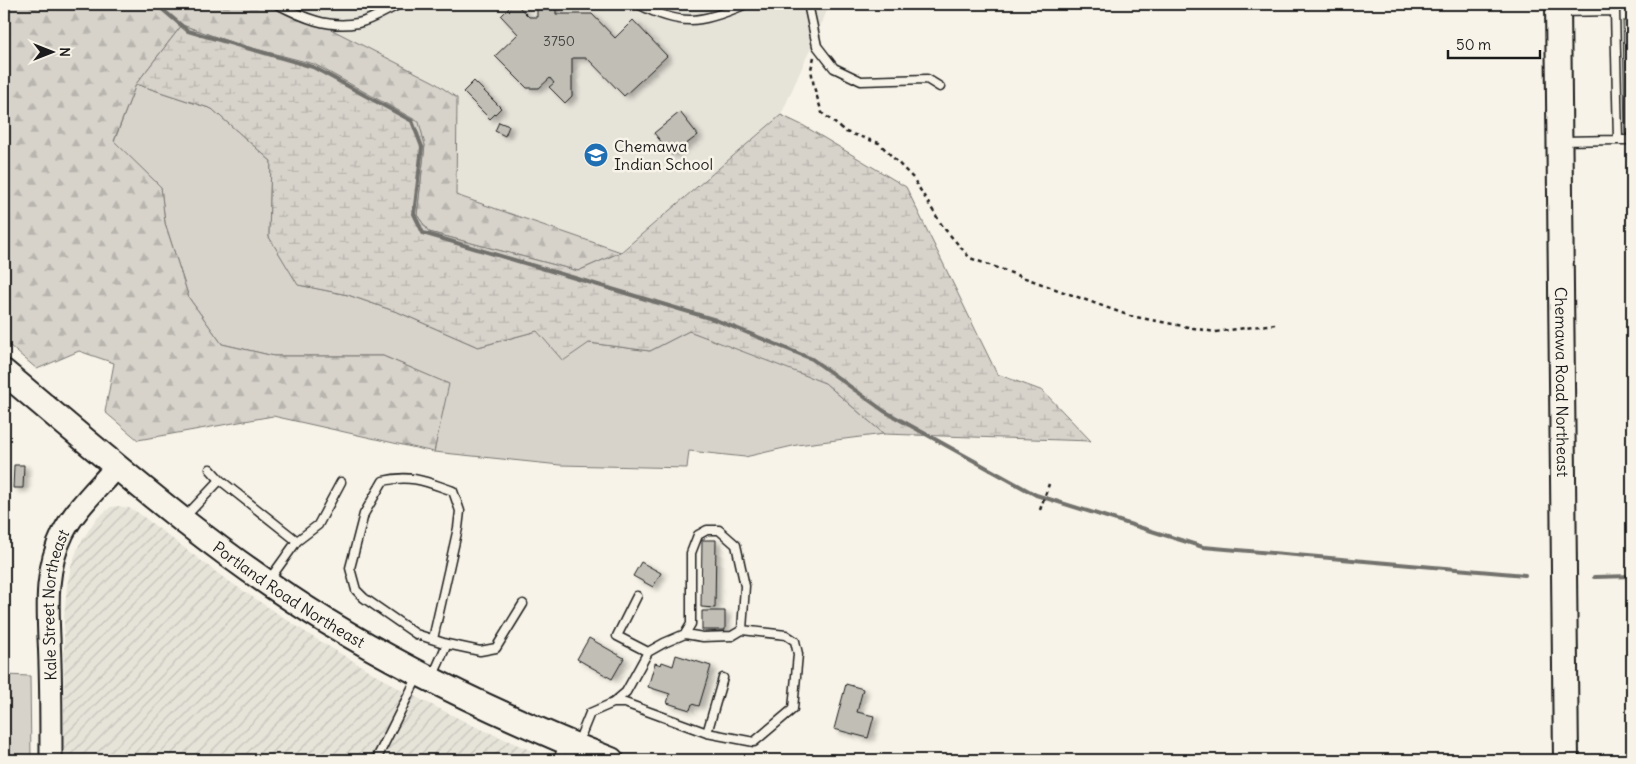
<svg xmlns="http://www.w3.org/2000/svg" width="1636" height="764" viewBox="0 0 1636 764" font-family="Delius,sans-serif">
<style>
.built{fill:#e6e3d9}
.industrial{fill:url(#industrial-furrows)}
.green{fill:#d7d3cb;stroke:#7a7874}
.forest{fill:url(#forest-firs);stroke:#7a7874}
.wetland{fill:url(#wetland-marsh);stroke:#7a7874}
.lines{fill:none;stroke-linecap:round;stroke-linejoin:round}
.stream{stroke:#72716c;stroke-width:4}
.building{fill:#c0beb5;stroke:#1c1c1c;filter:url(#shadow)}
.lane-casing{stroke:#1c1c1c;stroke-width:11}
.secondary-casing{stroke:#1c1c1c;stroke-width:25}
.primary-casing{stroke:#1c1c1c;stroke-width:28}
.path{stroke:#1c1c1c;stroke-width:2.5;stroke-dasharray:4 4;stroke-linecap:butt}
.lane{stroke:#f7f3e8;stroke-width:8}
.secondary{stroke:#f7f3e8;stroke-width:21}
.primary{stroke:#f7f3e8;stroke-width:24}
.labels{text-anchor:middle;stroke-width:5;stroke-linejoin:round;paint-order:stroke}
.number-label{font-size:14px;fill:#454442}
.poi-label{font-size:16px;fill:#1c1c1c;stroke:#f7f3e8;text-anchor:start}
.street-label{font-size:16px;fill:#1c1c1c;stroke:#f7f3e8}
</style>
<defs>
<pattern id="industrial-furrows" width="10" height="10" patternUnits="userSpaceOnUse" patternTransform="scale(1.25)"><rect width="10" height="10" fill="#e6e3d9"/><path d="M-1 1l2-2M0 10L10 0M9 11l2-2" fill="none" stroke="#c5c2ba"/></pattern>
<pattern id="forest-firs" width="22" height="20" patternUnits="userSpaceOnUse" patternTransform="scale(1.25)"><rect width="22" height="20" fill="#d7d3cb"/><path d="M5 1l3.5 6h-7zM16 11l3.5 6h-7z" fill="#b8b5ae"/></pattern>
<pattern id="wetland-marsh" width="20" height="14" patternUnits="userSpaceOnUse" patternTransform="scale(1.25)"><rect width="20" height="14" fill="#d7d3cb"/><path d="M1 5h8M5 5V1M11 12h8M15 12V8" fill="none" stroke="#b8b5ae"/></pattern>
<filter id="shadow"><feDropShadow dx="5" dy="3" stdDeviation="2.5" flood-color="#0004"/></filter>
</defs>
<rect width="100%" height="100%" fill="#f7f3e8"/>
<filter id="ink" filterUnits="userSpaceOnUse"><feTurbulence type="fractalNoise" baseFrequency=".02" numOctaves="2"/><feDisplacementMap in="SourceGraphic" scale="10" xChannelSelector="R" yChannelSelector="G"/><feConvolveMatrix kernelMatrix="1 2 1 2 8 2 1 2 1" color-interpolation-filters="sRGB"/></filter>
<g filter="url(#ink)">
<path class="built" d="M263,4h567l-49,111 -160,137 -165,-57 1,-97 -138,-75z"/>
<path class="industrial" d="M118,506l11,2 8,4 87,66 89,59 85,51 76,38 79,34h-489v-142l3,-32 4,-20 8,-21 17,-26 15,-12z"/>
<path class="green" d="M136,84l76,25 59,52 -2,76 30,48 49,10 52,18 78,34 59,-16 52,12 61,8 39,-20 69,24 67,28 59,51 -87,11 -52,12 -56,-6 -2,17 -127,-3 -126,-13 14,-68 -65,-28h-109l-52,-12 -33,-46 -24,-75 -4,-36 -47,-45z
M4,675l26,1 1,84h-27z"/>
<path class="forest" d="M4,4h259l56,19 115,59 23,16 -1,97 165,57 -43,19 -149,-39 -12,-17 8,-70 -192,-102 -51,-18 -46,59 -22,57 47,46 4,36 24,75 33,46 52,12h109l66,28 -15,68 -161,-36 -135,24 -33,-28 9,-49 -35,-12 -42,18 -33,-28z"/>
<path class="wetland" d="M182,25l51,18 81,21 105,58 6,23 -8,70 12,17 149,39 43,-19 160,-137 23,11 102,61 91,187 46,17 48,50 -207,-7 -59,-51 -136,-52 -39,20 -61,-8 -26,18 -26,-30 -59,16 -78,-34 -52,-18 -50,-10 -29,-48 2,-76 -59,-52 -76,-25z"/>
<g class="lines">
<path class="stream" d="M146,4l16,5 26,22 125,36 99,54 10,26 -8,67 9,19 293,87 96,39 72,52 152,84 167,52 322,28
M1594,577l38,-1"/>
</g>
<path class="building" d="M513,4h3l13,13h8v-13h19v10h36l23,24 18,-18 34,36 -43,40 -37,-38h-15v38l-7,7 -16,-16 5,-4 -4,-5 -11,10h-12l-32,-32 23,-22 -17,-18z
M1623,21h9v113h-7z
M474,81l27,27 -11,11 -27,-27z
M680,112l18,23 -26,20 -18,-22z
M499,122l10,4 -4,10 -10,-5z
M14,465h10l-1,23h-10z
M702,540h14l-1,68 -14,-1z
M641,562l20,11 -8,14 -20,-11z
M702,611h23v19h-23z
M589,638l35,20 -12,21 -35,-20z
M676,655l35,11 -12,40 -7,-2 -2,6 -23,-7 3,-9 -22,-7 7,-24 6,2 1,-3 11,4z
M846,684l17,5 -6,23 17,4 -6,22 -34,-9z"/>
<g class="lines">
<defs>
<path id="lane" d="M277,4c25,13 51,25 81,19 14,-3 29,-13 42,-19
M638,4c15,8 34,16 52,16 17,0 40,-9 56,-16
M808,4l9,42 17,22 27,13 66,-2 13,8
M1560,12l55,-1 3,129 -56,1
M1618,140h14
M210,469l10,11 77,61
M184,518l36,-38
M269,580l28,-39 21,-16 23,-43
M685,634l18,3 29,-1 10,-6 44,5 9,6 3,13 -5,55 -39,33 -47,-9
M447,644l33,7 16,-3 27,-44
M648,652l16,-9 21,-9 6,-10v-71l7,-18 9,-5h12l17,15 9,41 -3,44
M432,678l15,-34 -31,-10 -52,-36 -8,-8 -6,-22 14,-54 19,-33c28,-7 44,1 70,10l7,20 -2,17 -25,111
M613,703h12l82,30 16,-55
M577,745l13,-32 23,-10 13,-11 22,-40 -31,-16 20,-40
M376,760l42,-84
M558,760l6,-16"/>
<g id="secondary">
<path id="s1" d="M51,760c0,-32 0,-64 -1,-96 -1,-45 -8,-89 13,-131 13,-25 35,-45 53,-66"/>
</g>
<g id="primary">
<path id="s2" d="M1558,4l8,756"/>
<path id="s3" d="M4,372c104,87 206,178 322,249 91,56 187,100 285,139"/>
</g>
</defs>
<use href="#lane" class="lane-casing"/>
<use href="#secondary" class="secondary-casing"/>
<use href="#primary" class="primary-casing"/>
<path class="path" d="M814,57l-3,12 3,18 8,26 24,19 33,11 34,35 30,49 27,31 160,58 85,16 60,-8
M1040,510l9,-26"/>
<use href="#lane" class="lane"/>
<use href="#secondary" class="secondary"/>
<use href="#primary" class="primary"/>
</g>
</g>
<defs>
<symbol id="school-disc" viewBox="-11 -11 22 22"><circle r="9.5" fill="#1f6fb2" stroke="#f7f3e8"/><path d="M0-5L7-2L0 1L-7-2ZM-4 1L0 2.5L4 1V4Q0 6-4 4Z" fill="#fff"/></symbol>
</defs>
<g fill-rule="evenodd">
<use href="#school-disc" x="582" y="141" width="28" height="28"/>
</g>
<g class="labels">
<g class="number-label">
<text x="559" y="46">3750</text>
</g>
<g class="poi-label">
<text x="614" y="152">Chemawa<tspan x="614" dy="18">Indian School</tspan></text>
</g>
<g class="street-label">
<text dy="6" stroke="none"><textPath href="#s2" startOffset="378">Chemawa Road Northeast</textPath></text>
<text dy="6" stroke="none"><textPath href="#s3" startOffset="362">Portland Road Northeast</textPath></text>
<text dy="6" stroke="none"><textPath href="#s1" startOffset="156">Kale Street Northeast</textPath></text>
</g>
</g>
<rect width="1636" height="764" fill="none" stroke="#f7f3e8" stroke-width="20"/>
<rect x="10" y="10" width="1616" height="744" fill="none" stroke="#1c1c1c" stroke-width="2" filter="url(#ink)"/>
<g transform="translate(52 52) rotate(90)" stroke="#f7f3e8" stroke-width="4" paint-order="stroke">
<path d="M0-4L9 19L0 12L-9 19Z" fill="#1c1c1c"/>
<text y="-8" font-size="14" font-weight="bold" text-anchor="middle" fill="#1c1c1c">N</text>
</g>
<path d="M1448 50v8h92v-8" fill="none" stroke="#1c1c1c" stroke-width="2.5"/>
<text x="1456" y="50" font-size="15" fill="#1c1c1c" stroke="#f7f3e8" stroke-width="4" paint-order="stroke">50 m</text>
</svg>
